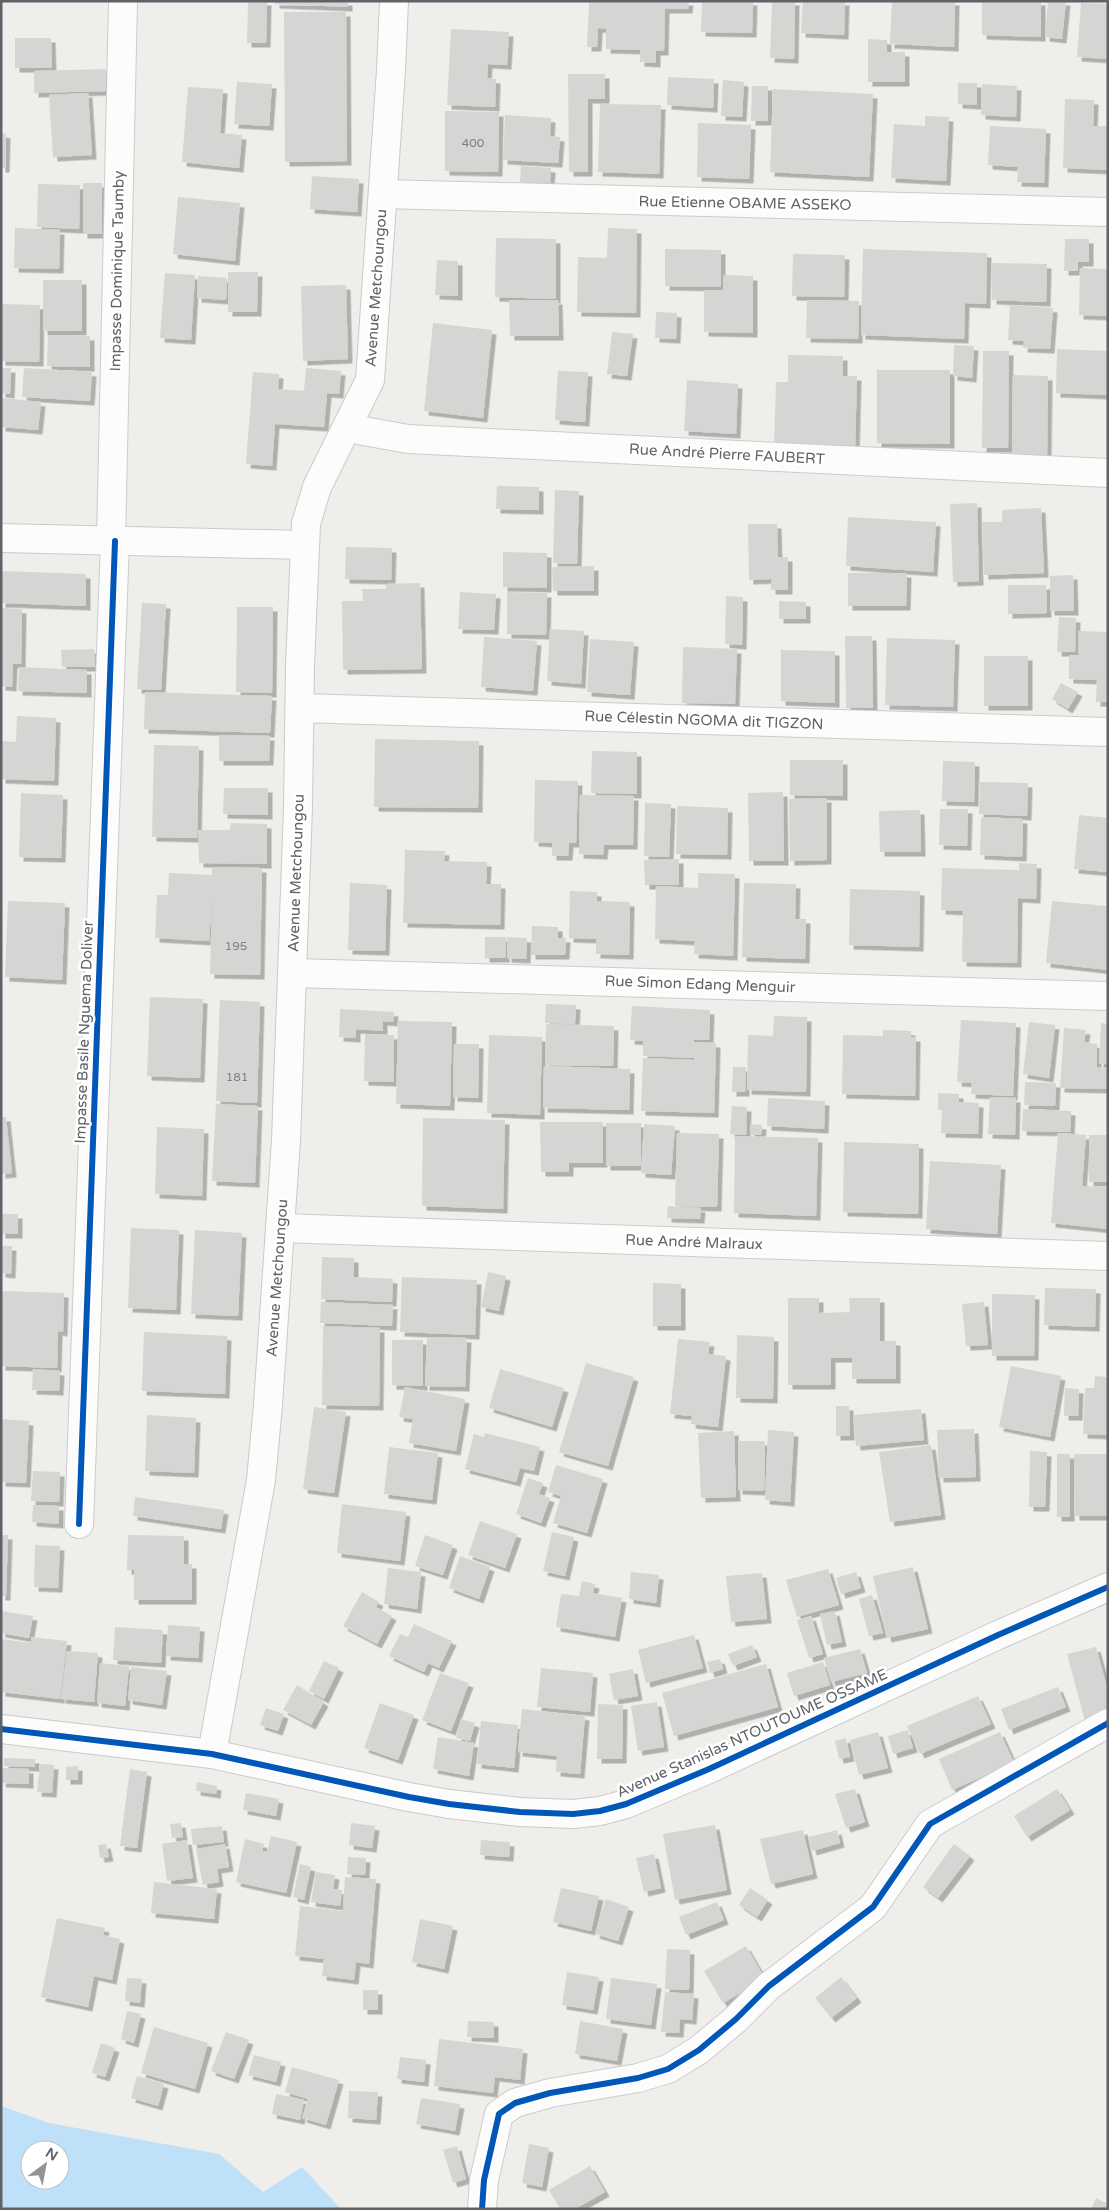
<svg xmlns="http://www.w3.org/2000/svg" width="1109" height="2210" viewBox="0 0 1109 2210" font-family="'Varela Round',sans-serif">
<style>
.water{fill:#bfe0f9;fill-rule:evenodd}
.building{fill:#d6d5d3;filter:url(#shadow)}
.lines{fill:none;stroke-linecap:round;stroke-linejoin:round}
.street-casing{stroke:#cbcccc;stroke-width:30}
.secondary-casing{stroke:#cacacb;stroke-width:30}
.street{stroke:#fdfcfc;stroke-width:28}
.secondary{stroke:#fdfcfc;stroke-width:28}
.cycleway-casing{stroke:#fff;stroke-width:9}
.cycleway{stroke:#0057b8;stroke-width:6}
.labels{text-anchor:middle;stroke-width:5;stroke-linejoin:round;paint-order:stroke}
.number-label{font-size:12px;fill:#7e8184}
.street-label{font-size:15px;fill:#5f6368;stroke:#fff}
</style>
<defs>
<filter id="shadow"><feDropShadow dx="4.5" dy="4.5" stdDeviation="0" flood-color="#0004"/></filter>
</defs>
<rect width="100%" height="100%" fill="#efeeea"/>
<path class="water" d="M1,2106l48,17 170,31 44,38 39,-25 39,42h-340zM30,2150h30v30h-30z"/>
<path class="building" d="M248,1h19l-1,42h-19z
M275,1h73v6l-73,-3z
M589,1h100l-1,8h-23l-1,42h-8v12l-16,-1v-12l-34,-1v-20l-8,-1 -1,19h-10z
M702,1h51l-1,32 -51,-1z
M772,1h23l-1,58 -24,-1z
M803,1h42l-1,34 -43,-2z
M892,1h63l-1,46 -64,-3z
M982,1h59v36l-59,-2z
M1048,1h18l-4,38 -17,-2z
M1081,3l27,1v55l-31,-2z
M284,12h62l1,149 -62,1z
M451,29l58,3 -2,33 -19,-1 -1,14 9,1 -1,28 -48,-2z
M15,38h36l1,30h-37z
M868,39l19,1v12h18v30h-37z
M106,69v22l-72,2v-22z
M568,74h37v25h-17v73h-19z
M668,77l46,2 -1,29 -46,-3z
M723,80l21,2 -2,35 -21,-1z
M237,82l35,2 -3,42 -35,-2z
M958,83h19v22l-19,-1z
M982,84l35,2 -1,31 -35,-2z
M752,86h16v35h-17z
M188,87l35,2 -3,44 22,2 -3,33 -57,-6z
M773,89l100,5 -4,83 -99,-5z
M88,93l4,62 -39,2 -4,-62z
M1065,99l29,1 -1,26h15v44l-45,-2z
M600,104l61,1 -2,69 -61,-2z
M445,111l54,1 -1,60 -53,-1z
M505,115l46,3 -1,18 10,1 -2,26 -55,-3z
M925,116l24,1 -3,64 -55,-3 3,-54 31,2z
M698,123l53,2 -2,54 -52,-2z
M990,126l56,3 -2,54 -27,-1 1,-15 -30,-2z
M1,133l5,1 -1,34h-4z
M521,166l30,2 -1,16 -30,-2z
M312,176l47,3 -2,33 -47,-3z
M83,183h19v51h-19z
M38,184l42,1 -1,44 -42,-2z
M178,197l62,6 -5,58 -62,-7z
M15,228l45,2 -1,39 -45,-1z
M608,228l29,1 -1,84 -59,-1 1,-55 29,1z
M496,238l60,1v60l-61,-2z
M1065,239h24v23h-11v9h-14z
M665,249l56,1v37l-56,-1z
M863,249l124,4 -1,51 -21,-1 -1,36 -103,-4z
M793,254l52,1 -1,42 -52,-1z
M437,260l21,1v35l-23,-1z
M992,263l55,1 -1,38 -54,-2z
M1080,268l28,1v47l-29,-1z
M228,272h30l-1,40h-29z
M165,273l30,2 -4,65 -31,-2z
M723,275l30,1v57l-49,-1v-42h19z
M198,276l29,2 -1,22 -29,-2z
M43,280h39v51h-39z
M346,285l2,74 -45,2 -2,-75z
M509,300h49l1,36h-49z
M807,300l52,1 -1,38 -52,-1z
M1,304l39,1 -1,57 -38,-1z
M1010,305l43,3 -3,41 -27,-1 1,-7 -16,-1z
M656,312l21,1 -1,26 -21,-1z
M433,323l59,7 -9,88 -59,-7z
M612,332l21,2 -6,42 -20,-2z
M48,335l42,1v31l-43,-1z
M954,345l20,1 -2,32 -19,-2z
M1057,349l51,2v44l-52,-2z
M983,351h26l-1,97h-26z
M788,355l55,1v20h14l-2,73 -81,-3 2,-64h12z
M1,368h10l-1,26 -9,-1z
M24,368l68,4 -2,29 -68,-4z
M306,368l35,3 -2,23 -12,-1 -3,34 -49,-3 -3,42 -26,-2 7,-92 26,2 -1,15 26,2z
M877,370h73v74l-73,-1z
M558,371l30,1 -3,50 -30,-2z
M1013,375l35,1 -1,80 -35,-1z
M687,380l51,4 -2,50 -52,-3z
M2,398l39,4 -3,28 -37,-3z
M497,486l42,1v23l-43,-1z
M555,490l24,1 -2,73 -24,-1z
M977,503l2,78 -26,1 -3,-78z
M1041,508l3,65 -60,2 -2,-53h20v-12z
M848,517l88,5 -3,50 -87,-6z
M748,524h29l1,33h10v33h-17v-11l-22,1z
M346,547l46,1 -1,32 -46,-1z
M503,552l44,1v35l-44,-1z
M594,566v25h-41l-1,-24z
M1,571l85,3v32l-85,-3z
M848,573h59l-1,33h-58z
M1073,575l1,36h-24v-35z
M420,583l2,86 -79,1 -1,-69h21l-1,-12h24v-5z
M1008,585h38l1,28 -39,1z
M460,592l36,2 -2,36 -36,-1z
M507,592l40,1 -1,42 -39,-1z
M726,596l17,1 -1,48 -17,-1z
M779,601l27,1v17h-27z
M142,603l24,1 -5,86 -24,-1z
M237,607h36l-1,86 -36,-1z
M1,608l21,1 -1,55h-8l-1,23 -11,-1z
M1059,617l17,1 -1,34h-18z
M550,629l34,2 -3,53 -34,-3z
M1078,631l30,1v70h-12l1,-22 -28,-1v-24h10z
M845,636h27l1,72h-27z
M484,637l53,4 -4,50 -52,-4z
M887,638l68,2 -2,67 -68,-2z
M590,639l44,3 -4,53 -43,-3z
M683,647l54,2 -2,55 -53,-1z
M94,649l1,18h-33l-1,-17z
M781,650l54,1v52l-54,-2z
M984,656h44v50h-44z
M19,667l68,3v23l-69,-2z
M1061,683l17,9 -10,17 -16,-10z
M145,692l127,4 -2,37 -126,-4z
M17,716l39,2 -2,63 -53,-2v-38l15,1z
M219,735l51,1 -1,25h-50z
M375,739l104,2 -1,67 -104,-1z
M154,745l45,1 -2,92 -45,-1z
M592,751l45,1v42l-46,-1z
M790,760h53v36l-53,-1z
M943,761l32,1 -1,40 -32,-1z
M535,780l43,1 -2,62h-7l-1,13h-16v-13l-18,-1z
M980,782l48,1 -1,33 -48,-2z
M224,788h44v27l-45,-1z
M783,792l1,69h-35l-1,-68z
M21,793l42,2 -2,63 -42,-1z
M580,795l54,1 -1,49h-29l-1,10 -24,-1z
M827,798v62l-37,1 -1,-62z
M645,803l26,1 -2,53 -25,-1z
M677,806l51,2 -1,47 -51,-1z
M940,809h28l-1,37 -28,-1z
M920,810l1,42h-41l-1,-41z
M1079,815l29,3v54l-34,-3z
M981,817l42,2 -1,38 -42,-2z
M231,823l36,1v40l-68,-1 -1,-33h32z
M405,850l40,1 -1,10 43,1 -1,22h15l-1,41 -97,-2z
M679,859v26h-34l-1,-25z
M1019,863l18,1 -1,35 -18,-1 -1,65 -55,-1 1,-51 -22,-1 1,-42 77,2z
M212,867l50,1 -2,107 -50,-1 2,-75 -3,42 -54,-3 2,-43h11l1,-22 43,2z
M698,873l37,1 -2,82 -39,-2 1,-13 -40,-2 1,-53 42,2z
M350,883l37,2 -2,66 -37,-1z
M744,883l52,1 -1,35h11l-1,40 -63,-2z
M850,889l70,2 -1,56 -70,-2z
M570,891l27,1v9l33,1 -1,53 -33,-1v-15l-27,-1z
M8,901l57,2 -3,77 -57,-3z
M1052,901l56,5v64l-62,-7z
M532,926l26,1v11h8l-1,17h-34z
M485,937h21l-1,21h-20z
M507,937l20,1 -1,21 -19,-1z
M150,997l53,2 -3,79 -53,-2z
M220,1000l40,2 -3,101 -41,-2z
M546,1004l30,1 -1,19 -30,-1z
M632,1006l78,4 -1,30h-15v2l22,1 -2,70 -73,-2 2,-53 51,2v-2l-51,-2v-15l-13,-1z
M340,1009l54,3 -1,10 -10,-1v10l-27,-2v9l-17,-1z
M774,1016l33,1 -1,75 -59,-2 1,-55 25,1z
M961,1020l55,3 -3,73 -42,-2 1,-11 -15,-1z
M398,1021l54,1 -2,84 -54,-2z
M1029,1022l26,3 -6,53 -26,-4z
M1101,1023l7,1v40h-9z
M546,1024l68,2 -1,40 -68,-1z
M1064,1028l22,2 -2,12 13,2v23l11,1v21l-48,-1z
M883,1030l28,1v6h5l-1,59 -73,-2 1,-59 40,1z
M365,1034l29,1v47l-30,-1z
M489,1035l53,2 -2,78 -53,-2z
M454,1044h25l-1,54 -25,-1z
M544,1066l86,3 -1,41 -86,-2z
M733,1067h13l-1,25h-13z
M1025,1082l31,1 -1,23 -31,-1z
M938,1093l21,1v8l20,1 -1,31 -37,-1 1,-23h-4z
M990,1097l26,1 -1,37 -27,-1z
M768,1098l57,3 -1,28 -57,-3z
M216,1104l42,2 -3,77 -43,-2z
M732,1106l15,1 -1,28 -16,-1z
M1023,1109l48,2 -1,21 -48,-1z
M1,1117h5l6,56 -11,1z
M423,1118l82,2 -2,89 -81,-3z
M540,1122h63v41h-34v9h-28z
M606,1123h35v43h-35z
M644,1124l31,2 -4,49 -30,-2z
M750,1124l12,1 -1,10h-11z
M157,1127l47,2 -2,67 -47,-2z
M677,1133l42,1 -2,73 -42,-1z
M1058,1133l28,2 -4,51 26,1v42l-57,-6z
M1089,1135h19v47h-19z
M735,1136l83,2 -2,78 -82,-3z
M844,1142l75,2 -1,70 -75,-2z
M930,1161l71,4 -4,69 -71,-5z
M668,1206l33,2 -1,11 -33,-1z
M1,1214h17v20h-17z
M131,1228l48,2 -3,80 -48,-2z
M195,1230l47,3 -4,83 -47,-2z
M1,1246h11l-1,28 -10,-1z
M322,1257l32,1v19l39,2 -1,23 -71,-3z
M488,1272l18,4 -7,35 -18,-4z
M402,1277l75,3 -2,55 -75,-3z
M653,1283l28,1v42h-28z
M1045,1288l51,1 -1,38 -51,-2z
M1,1291l63,2 -1,39 -5,-1 -1,37 -56,-2z
M992,1294l43,1 -1,61h-42z
M788,1298h31v15l31,-1 -1,-14h31v43h16v38h-44v-21h-21v27h-43z
M321,1302l72,3 -1,21 -72,-3z
M984,1302l4,43 -22,1 -4,-42z
M323,1326l57,2 -1,78 -57,-1z
M144,1332l83,4 -2,58 -83,-3z
M737,1335l37,2 -1,62 -37,-1z
M427,1337l40,1 -2,49 -40,-1z
M678,1339l32,3 -2,12 18,2 -8,71 -27,-3 1,-8 -22,-2z
M392,1340h31v46l-31,-1z
M586,1363l48,14 -26,89 -49,-14z
M1011,1366l50,10 -11,61 -51,-10z
M33,1369l27,2 -1,20 -27,-1z
M500,1369l64,19 -12,39 -63,-19z
M1095,1376l13,1v58l-25,-1 2,-46h9z
M405,1387l60,12 -9,52 -47,-8 4,-24 -14,-2z
M1065,1388l14,1 -1,27h-14z
M836,1406h13l1,30h-14z
M314,1407l32,5 -12,81 -31,-4z
M921,1409l3,31 -68,6 -3,-31z
M147,1415l49,3 -2,55 -49,-2z
M1,1419l28,2 -3,62 -25,-1z
M974,1429l2,48 -37,1 -2,-48z
M768,1430l26,2 -4,70 -25,-2z
M734,1431l2,66 -35,1 -3,-65z
M485,1433l55,14 -6,24 -14,-3 -4,14 -51,-13 9,-35 10,3z
M738,1441h27l-1,50 -26,-1z
M931,1445l10,70 -51,7 -11,-70z
M389,1447l49,6 -6,47 -48,-6z
M1030,1451l17,1 -2,55h-16z
M1057,1454h13v63h-13z
M1074,1454h34v62h-33z
M556,1465l47,14 -16,54 -34,-10 8,-27 -13,-4z
M33,1471l27,1 -1,30 -28,-1z
M528,1478l15,5 -4,11 11,4 -9,25 -25,-9z
M135,1497l89,13 -3,19 -88,-13z
M342,1504l64,8 -6,49 -63,-8z
M33,1505l26,1v18l-27,-2z
M480,1521l37,13 -12,34 -37,-13z
M552,1532l22,5 -9,39 -22,-5z
M1,1535h7l-2,61h-5z
M128,1535l56,1v28h8v36h-58v-30h-7z
M425,1535l28,10 -10,30 -28,-9z
M35,1545l25,1 -2,42 -24,-1z
M460,1556l30,11 -11,32 -30,-11z
M913,1567l15,62 -41,9 -14,-62z
M388,1568l33,4 -4,37 -33,-5z
M828,1569l11,36 -42,12 -11,-37z
M631,1572l28,3 -3,28 -27,-4z
M856,1572l5,16 -20,6 -5,-16z
M762,1573l5,46 -36,3 -5,-46z
M582,1581l13,3 -2,9 29,5 -7,39 -59,-10 5,-33 18,2z
M362,1592l17,10 -3,5 16,9 -15,28 -34,-18z
M872,1595l11,38 -14,3 -10,-37z
M1,1611l32,5 -4,22 -28,-5z
M835,1611l7,31 -15,3 -7,-31z
M811,1616l12,38 -14,4 -12,-38z
M414,1624l38,17 -13,27 -11,-5 -4,9 -35,-16 11,-22 8,3z
M168,1625l32,2 -2,31 -32,-2z
M115,1627l48,3 -2,33 -48,-3z
M694,1635l9,33 -57,15 -8,-33z
M31,1637l36,4 -7,58 -59,-7v-53l30,4z
M752,1645l5,12 -24,9 -5,-12z
M1096,1647l12,44v24l-23,6 -18,-67z
M860,1649l7,24 -36,9 -7,-24z
M67,1651l31,2 -4,49 -33,-3z
M720,1659l3,10 -13,4 -3,-11z
M324,1661l15,7 -15,31 -15,-8z
M823,1662l7,23 -36,11 -7,-23z
M100,1663l29,3 -4,40 -28,-3z
M766,1664l12,43 -104,29 -12,-43z
M131,1667l36,4 -5,34 -34,-5z
M541,1668l52,5 -3,39 -53,-5z
M633,1669l5,27 -24,4 -5,-26z
M440,1673l29,10 -18,48 -29,-11z
M297,1685l27,17 -13,23 -28,-15z
M1058,1687l8,20 -57,23 -8,-21z
M978,1696l13,28 -71,30 -13,-28z
M657,1702l7,45 -26,4 -7,-45z
M380,1703l34,12 -16,45 -34,-12z
M598,1704l25,1 -1,54h-25z
M266,1708l18,6 -6,17 -18,-6z
M522,1709l63,7 -5,58 -24,-2 1,-16 -39,-4z
M461,1719l14,4 -5,18 -14,-3z
M481,1721l37,4 -4,43 -37,-4z
M908,1730l5,18 -20,6 -5,-18z
M878,1732l10,36 -29,7 -9,-35z
M1000,1732l14,31 -62,27 -13,-31z
M438,1737l36,6 -5,33 -36,-7z
M846,1738l4,19 -11,2 -4,-18z
M4,1758l31,1v8l-31,-1z
M40,1764l14,1 -2,28 -15,-1z
M78,1766v14h-12v-13z
M3,1768l26,1v15l-28,-1z
M130,1769l17,3 -10,76 -17,-2z
M197,1782l20,4 -1,8 -20,-3z
M855,1789l10,33 -19,6 -11,-34z
M1057,1789l13,21 -43,27 -13,-21z
M246,1793l33,6 -3,17 -33,-6z
M181,1823l2,14 -11,1 -2,-14z
M351,1823l24,3 -3,22 -23,-3z
M715,1825l12,65 -52,10 -12,-66z
M222,1826l2,16 -31,3 -2,-16z
M803,1830l10,44 -42,10 -11,-45z
M837,1830l3,13 -28,8 -3,-14z
M271,1836l26,6 -11,51 -50,-11 9,-43 19,5 -2,7 5,1z
M187,1840l6,38 -26,3 -5,-37z
M481,1840l29,2 -1,15 -29,-2z
M106,1844l3,13 -9,1 -2,-13z
M225,1844l4,23 -12,2 2,13 -16,3 -7,-36z
M954,1844l16,12 -32,42 -15,-11z
M654,1854l7,34 -17,4 -8,-34z
M348,1857l18,1 -1,17 -18,-1z
M300,1864l11,3 -7,33 -11,-3z
M316,1872l19,3 -2,14 9,1 -2,16 -29,-4z
M345,1877l31,2 -7,85 -13,-2 -2,18 -32,-4 2,-17 -29,-3 5,-50 43,5z
M154,1882l63,7 -3,30 -63,-6z
M561,1888l38,8 -8,35 -38,-9z
M750,1888l18,12 -11,17 -18,-12z
M606,1899l23,8 -11,34 -23,-7z
M717,1902l7,18 -38,15 -7,-18z
M57,1918l48,10 -2,7 17,4 -8,41 -18,-4 -6,31 -47,-10z
M420,1919l33,7 -9,43 -32,-7z
M746,1946l19,33 -42,24 -19,-32z
M667,1949l23,1 -1,40 -24,-1z
M567,1972l32,5 -6,33 -31,-5z
M841,1977l16,21 -26,20 -16,-20z
M127,1978l15,1 -2,24 -15,-2z
M611,1978l46,6 -6,41 -45,-6z
M363,1990h15v20h-15z
M665,1992l29,2 -2,26 -12,-1 -1,14 -18,-1z
M127,2011l14,3 -7,29 -13,-4z
M468,2021l26,1v16l-27,-1z
M580,2021l43,8 -6,32 -42,-7z
M154,2027l54,16 -13,46 -54,-16z
M226,2032l23,8 -15,39 -23,-8z
M439,2039l84,10 -3,31 -25,-3 -2,16 -59,-7z
M101,2043l14,5 -10,29 -13,-4z
M254,2055l27,7 -5,20 -28,-7z
M400,2057l26,3 -2,22 -27,-3z
M292,2067l47,13 -13,45 -24,-7 6,-19 -23,-7z
M137,2076l27,8 -6,22 -27,-8z
M349,2091l29,1 -2,28 -28,-2z
M276,2094l28,6 -4,20 -28,-6z
M421,2098l39,6 -5,27 -39,-7z
M529,2144l20,4 -7,39 -20,-4z
M457,2146l9,33 -13,4 -10,-33z
M590,2166l15,26 -30,17h-15l-11,-19z
M1096,2198l12,6v5h-17z"/>
<g class="lines">
<defs>
<path id="street" d="M383,194l725,18
M347,428l61,11 700,34
M111,541l12,-540
M300,708l808,24
M293,973l815,23
M280,1228l828,28
M79,1524l36,-983
M482,2209l2,-29 15,-66 16,-11 35,-10 88,-15 30,-9 31,-19 37,-31 33,-33 104,-79 57,-83 178,-101"/>
<path id="secondary" d="M1,538l303,7
M1,1729l211,25 197,43 40,7 71,8 53,2 27,-3 26,-7 83,-35 289,-134 110,-48
M212,1754l49,-274 7,-75 18,-265 12,-333 2,-142 6,-141 11,-37 53,-107 21,-310 3,-69"/>
</defs>
<use href="#street" class="street-casing"/>
<use href="#secondary" class="secondary-casing"/>
<use href="#street" class="street"/>
<use href="#secondary" class="secondary"/>
<defs>
<path id="cycleway" d="M79,1524l36,-983
M1,1729l211,25 197,43 40,7 71,8 53,2 27,-3 26,-7 83,-35 289,-134 110,-48
M482,2209l2,-29 15,-66 16,-11 35,-10 88,-15 30,-9 31,-19 37,-31 33,-33 104,-79 57,-83 178,-101"/>
</defs>
<use href="#cycleway" class="cycleway-casing"/>
<use href="#cycleway" class="cycleway"/>
</g>
<g class="labels">
<g class="number-label">
<text x="473" y="147">400</text>
<text x="236" y="950">195</text>
<text x="237" y="1081">181</text>
</g>
<g class="street-label">
<text transform="translate(745 203) rotate(1)" y="5">Rue Etienne OBAME ASSEKO</text>
<text transform="translate(117 271) rotate(-89)" y="5">Impasse Dominique Taumby</text>
<text transform="translate(376 288) rotate(-86)" y="5">Avenue Metchoungou</text>
<text transform="translate(727 454) rotate(3)" y="5">Rue André Pierre FAUBERT</text>
<text transform="translate(704 720) rotate(2)" y="5">Rue Célestin NGOMA dit TIGZON</text>
<text transform="translate(296 873) rotate(-88)" y="5">Avenue Metchoungou</text>
<text transform="translate(700 984) rotate(2)" y="5">Rue Simon Edang Menguir</text>
<text transform="translate(84 1032) rotate(-88)" y="5">Impasse Basile Nguema Doliver</text>
<text transform="translate(694 1242) rotate(2)" y="5">Rue André Malraux</text>
<text transform="translate(277 1278) rotate(-86)" y="5">Avenue Metchoungou</text>
<text transform="translate(752 1733) rotate(-24)" y="5">Avenue Stanislas NTOUTOUME OSSAME</text>
</g>
</g>
<rect width="1109" height="2210" fill="none" stroke="#5f6368" stroke-width="5"/>
<g transform="translate(45 2165) rotate(32)"><circle r="24" fill="#ffffff" stroke="#bfc1c3"/>
<path d="M0-4L9 19L0 12L-9 19Z" fill="#919496"/>
<text y="-8" font-size="14" font-weight="bold" text-anchor="middle" fill="#5f6368">N</text>
</g>
</svg>
